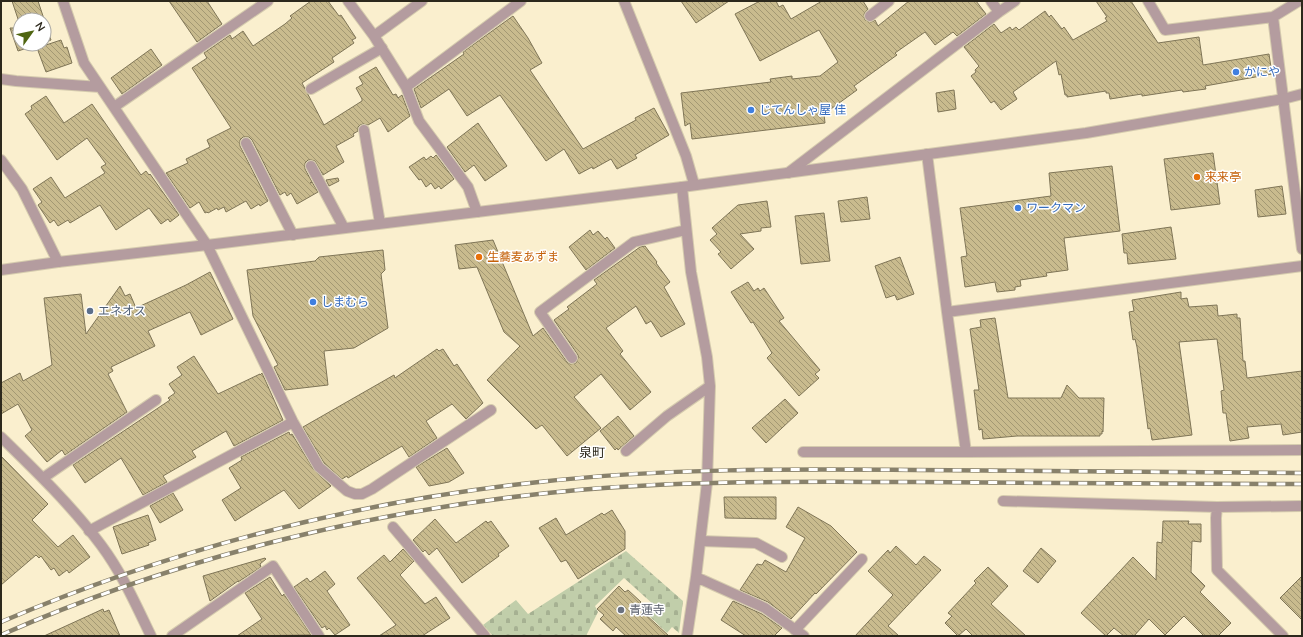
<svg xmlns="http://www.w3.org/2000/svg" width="1303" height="637" viewBox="0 0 1303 637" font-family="Mulish,'Noto Sans JP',sans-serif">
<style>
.cemetery{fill:url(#cemetery-stones)}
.building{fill:url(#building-back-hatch);stroke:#7f7557}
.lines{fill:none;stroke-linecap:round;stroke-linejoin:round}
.service-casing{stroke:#d5cbae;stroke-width:12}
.minor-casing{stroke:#d5cbae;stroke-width:12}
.tertiary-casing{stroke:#d5cbae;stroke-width:12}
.service{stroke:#b49c9f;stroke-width:10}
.minor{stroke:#b49c9f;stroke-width:10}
.tertiary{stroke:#b49c9f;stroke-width:10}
.rail-casing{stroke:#88816b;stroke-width:4.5}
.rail{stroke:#fff;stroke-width:3;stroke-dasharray:9;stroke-linecap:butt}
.shop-dot{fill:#3f7fe0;stroke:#fff;stroke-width:1.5}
.food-dot{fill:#e8710a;stroke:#fff;stroke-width:1.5}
.service-dot{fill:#5c6f8a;stroke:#fff;stroke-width:1.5}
.worship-dot{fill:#6b7280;stroke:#fff;stroke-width:1.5}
.labels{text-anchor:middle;stroke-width:3;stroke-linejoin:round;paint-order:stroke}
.shop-label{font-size:12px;fill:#366cbe;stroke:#fff;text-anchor:start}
.food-label{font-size:12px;fill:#c56008;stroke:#fff;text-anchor:start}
.service-label{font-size:12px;fill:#4e5e75;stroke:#fff;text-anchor:start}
.worship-label{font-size:12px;fill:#5b616d;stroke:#fff;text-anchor:start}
.neighbourhood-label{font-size:13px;fill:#2c281c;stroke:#fff}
</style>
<defs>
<pattern id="cemetery-stones" width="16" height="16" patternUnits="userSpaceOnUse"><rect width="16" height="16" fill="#c1ceaa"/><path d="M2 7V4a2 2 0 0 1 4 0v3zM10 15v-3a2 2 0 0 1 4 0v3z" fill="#a6b192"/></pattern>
<pattern id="building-back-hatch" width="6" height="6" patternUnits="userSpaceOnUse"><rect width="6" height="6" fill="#c9bb8e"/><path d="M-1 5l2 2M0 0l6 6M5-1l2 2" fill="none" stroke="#a39873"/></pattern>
</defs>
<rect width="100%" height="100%" fill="#faefce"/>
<path class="cemetery" d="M626,551l57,50 -4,32 -7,-6 -5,6 -21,-20 8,-8 -30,-27 -29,28 3,6 -12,24h-93l-10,-11 33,-25 12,14z"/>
<path class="building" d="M12,1h26l13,39 -7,3v-23h-24v5z
M169,1h38l15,23 -25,18z
M311,1h17l11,15 2,-1 15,23 -4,2 2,3 -22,15 2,4 -32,21 22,42 38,-24v-2l-6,-11 7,-4 -4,-7 17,-10 17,28 3,-1 2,4 4,-3 8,21 -22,16 -8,-14 -12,7 -5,-1 -3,1 -2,2v4l-5,3 1,2 -18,10 8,16 -21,13 -8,-14 -4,-1h-3l-3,3v6l7,13 -2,1 2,-1 6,10 -21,12 -6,-11 -4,3 -2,-4 -5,3 -28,-55 -3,-3h-6l-3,3v6l28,55 -8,5 -1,-2 -8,5 -5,-8 -20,11 -2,-5 -6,3 -1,-2 -9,5 -1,-1 -2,1 -6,-11 -9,6 -24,-35 22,-10 -2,-4 24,-12 -3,-7 24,-12 -39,-60 15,-10 -3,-5 26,-18 2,4 11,-8 10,15 32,-22 7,-6 -2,-2z
M681,1h48l-33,22z
M760,1h16l3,6 4,-2 8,14 31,-18h41l5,8 -4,5 1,6 6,2 4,-2 3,6 31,-25h67l10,13 -29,22 -4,-4 -18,13 -10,-13 -30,21 2,2 -43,31 3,4 -33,24 1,9 -133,16 -2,-16 -5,3 -4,-33 90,-11 -1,-3 22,-3v3l28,-3 18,-14 -19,-32 -59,31 -25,-47z
M1096,1h35l27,42 41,-6 4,28 66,-11 3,20 -67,12 1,3 -23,3 -1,-2 -40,6v-2l-32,5 -1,-6h-3v-2l-39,6v-2h-2l-4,-21 -2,1 -3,-14 -43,31 4,7 -16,11 -7,-9 -3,2 -20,-27 5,-4 -1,-2 4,-4 -15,-19 30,-23 7,9 9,-6 2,3 4,-3 3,3 26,-19 4,6 2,-2 11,14 2,-2 9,13 34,-19 -2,-3 2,-1z
M513,16l15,22 14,25 -12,7 53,79 53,-29 -1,-2 19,-10 15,27 -34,20 2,3 -20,11 -6,-10 -18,10 -1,-2 -13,7 -15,-25 -18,12 -46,-66 -33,21 -18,-27 -28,19 -7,-19 50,-35 -1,-2z
M10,28h10v16h20l-22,7z
M61,40l3,8 3,-1 5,16 -26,9 -9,-24z
M151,49l11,16 -40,29 -11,-16z
M954,90l2,19 -18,3 -2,-19z
M46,96l18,27 28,-19 49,71 5,-4 3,4 1,-1 29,41 -9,7 -2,-3 -7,5 -12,-16 -33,22 -16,-25 -30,18 -2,-3 -10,6 -4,-6 -4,3 -12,-18 4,-3 -9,-13 18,-12 14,21 40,-25 -4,-6 5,-3 -19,-26 -30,22 -32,-46 7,-5 -1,-3z
M478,123l29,43 -22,15 -11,-16 -9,7 -18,-25z
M1213,153l7,51 -49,6 -7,-51z
M436,155l18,24 -13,10 -2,-3 -4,3 -4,-6 -5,4 -5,-8 -2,1 -10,-13 15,-10 2,3 5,-4 2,2z
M1112,166l8,65 -56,7 4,32 -22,3 1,3 -27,4 1,6 -6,1v3l-18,2 -2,-10 -30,5 -4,-30 6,-1 -7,-48 91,-12 -2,-23z
M338,178l1,3 -10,5 -3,-6z
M1282,186l4,28 -28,3 -3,-27z
M867,197l3,22 -29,3 -3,-21z
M767,201l4,26 -10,1v3l-21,3 14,15 -23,20 -13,-15 3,-2 -11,-12 7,-6 -5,-6 26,-23z
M824,213l6,48 -29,3 -6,-48z
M1171,227l5,32 -48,5 -1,-11h-3l-2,-19z
M590,230l3,5 5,-4 7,8 2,-2 8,11 -29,22 -17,-23z
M493,240l40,96 10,-8 24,34 3,2 6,-1 2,-5v-3l-24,-35 15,-11 -2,-2 30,-23 -3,-4 46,-33 5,-1 12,16 -1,1 14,19 -6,5 21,37 -24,13 -10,-16 -5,3 -10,-18 -30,22 17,23 -3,3 31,38 -21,18 -29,-36 -27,23 27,31 -34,28 -25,-31 -6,4 -49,-49 33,-34 -16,-14 -27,-65 -18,2 -4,-24z
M383,250l2,20 -4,4 7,54 -34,20 -30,3 4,34 -43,5 -11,-23 4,-2 -25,-49 -6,-46 68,-9 4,-4z
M900,257l14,37 -17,6 -2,-5 -9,3 -11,-32z
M210,272l23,47 -32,16 -11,-23 -42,19 7,15 -44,21 2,4 -5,3 19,38 -62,43 -3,-5 -15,12 -22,-26 7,-6 -14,-26 -17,10v-31l19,-10 3,8 29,-16 -8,-67 37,-4 5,40 34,-48 5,10 5,-2 6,14 50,-23z
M748,282l6,9 4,-3 2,3 4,-3 20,30 -5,3 41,49 -5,4 4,4 -20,18 -32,-38 5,-5 -19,-31 -2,1 -20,-31z
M1181,292v7l6,-1 2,9 28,-2 1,11 19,-2v4h3l3,43h2l2,17 55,-7v61l-19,3 -2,-11 -34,3 2,11 -19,3 -4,-28h-3l-2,-22 3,-1 -7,-51 -38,3 13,93 -40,5 -2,-12 -2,1 -11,-82 -2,-8 -2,1 -4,-28 5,-1 -2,-11z
M995,318l13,80h53l6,-13 12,13h25l-1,34 -1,-1v3h-2v2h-83l-34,3 -1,-10 -3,1 -5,-40h5l-9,-61 11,-2 -1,-7z
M437,349l2,2 4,-2 11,17 3,-2 26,39 -17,16 -14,-15 -26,17 11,17 -28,19 -7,-11 -54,32 -1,-2 -5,3 -18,-16 -21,-36 91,-52 1,3z
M194,356l24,38 42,-20v1l2,-2 21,47 -49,26 -8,-15 -34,20 4,6 -33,19 4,6 -24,13 -22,-37 -36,25 -12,-18 97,-65 -2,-2 7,-5 -6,-9 13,-9 -5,-8z
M785,399l13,14 -32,30 -14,-15z
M618,416l16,20 -16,14 -1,-2 -2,2 -15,-19z
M289,432l1,3 2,-1 22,36 17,16 -32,23 -15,-19 -49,31 -13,-21 19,-12 -12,-20 13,-8 -1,-3z
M447,448l17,25 -15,9 -20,4 -13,-19z
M1,456l47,48 -16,16 26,27 15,-12 17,22 -21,16 -2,-3 -8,6 -5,-8 -3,2 -10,-14 -2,2 -3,-3 -35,30z
M173,493l10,17 -23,13 -10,-17z
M724,497h52v22l-51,-1z
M798,507l33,19 26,26 -41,42 -1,-1 -24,26 -23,-17 -28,-12 17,-26 5,1 3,-5 21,12 19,-34 -19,-11z
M612,510l13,21v18l-47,30 -12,-19 -5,2 -22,-34 17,-10 10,17 36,-22 2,2z
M148,515l8,25 -8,3 1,2 -27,9 -9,-27z
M435,519l21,24 30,-22 2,2 3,-2 18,25 -11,8 1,2 -37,27 -25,-35 -8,7 -4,-5 -2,2 -10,-12z
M1163,521h26l-1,3h13v18l-9,-1 -1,31 14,14 -5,6 31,31 -13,13h-14l-20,-20 -19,19 -16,-16 -15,17h-10l-10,-8 -8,8 -25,-23 52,-56 23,23 1,-38 5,1z
M896,546l20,19 8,-9 17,14 -53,56 11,10h-44l38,-41 -25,-24 20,-21 2,3z
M1041,548l15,13 -18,22 -15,-12z
M403,549l11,12 -14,14 25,29 11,-7 14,21 -28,18h-43l17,-11 -39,-47 27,-23 6,7z
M265,558l1,1 -6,5 1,3 -23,15v-1l-28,20 -7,-25z
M988,567l20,19 -17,18 35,32h-53l-7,-7 -8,7 -13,-13 7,-7 -4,-3 28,-30 -2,-2z
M325,571l10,13 -8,7 23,34 -15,10 -6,-7 -2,2 -2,-4 -3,2 -28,-41 13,-9 3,4z
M1302,576v44l-22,-22z
M270,577l12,19 2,-2 27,41 -74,1 25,-17 -17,-26z
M619,586l6,6 3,-2 13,12 -3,3 8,6 -2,2 25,23h-43l-10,-9 -3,4 -13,-12 4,-4 -7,-6z
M733,601l29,13 20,14 -8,8h-28l-25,-16z
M103,609l1,3 5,-2 11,26h-76z"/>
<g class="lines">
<defs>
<path id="service" d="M870,16l19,-15
M311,89l71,-41
M364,130l16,93
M246,143l47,92
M1,160l21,29 36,73
M311,166l33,62
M43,478l113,-78
M701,541l55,2 26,14
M795,630l67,-71"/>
<path id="minor" d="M63,1l21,62 123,182 86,177 26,45 28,24 8,3h7l10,-5 119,-79
M348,1l26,35 32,51 13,34 49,66 9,25
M624,1l62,155 8,28
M991,1l8,11
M1148,1l17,29 108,-13 29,232
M1273,17l26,-16
M374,36l48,-35
M1,79l15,2 84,6
M406,87l115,-86
M114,107l154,-106
M927,154l20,158 19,140 336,-2
M788,173l211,-161 16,-11
M682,187l9,85 16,85 3,29 -3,97 -11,94 -9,59
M947,312l355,-46
M572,358l-32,-46 94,-70 52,-12
M626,451l41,-35 43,-30
M803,452h163
M1003,501l214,6
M393,527l92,109
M89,531l204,-109
M696,577l69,31 39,28
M172,636l101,-70 46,70
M1283,636l-66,-66 -1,-52 1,-11 85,-1"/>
<path id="tertiary" d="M1,270l57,-8 149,-17 475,-58 404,-54 197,-34 19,-5
M1,437c35,34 71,69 100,108 21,28 35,60 50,91"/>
</defs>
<use href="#service" class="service-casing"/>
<use href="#minor" class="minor-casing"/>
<use href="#tertiary" class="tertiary-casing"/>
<use href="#service" class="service"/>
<use href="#minor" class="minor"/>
<use href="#tertiary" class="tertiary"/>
<defs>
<path id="rail" d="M1,622c171,-73 353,-120 538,-140 125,-14 252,-13 378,-12 128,1 257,2 385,3
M1,635c182,-80 380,-127 577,-145 113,-10 226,-8 339,-8 128,1 257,2 385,2"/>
</defs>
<use href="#rail" class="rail-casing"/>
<use href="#rail" class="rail"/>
</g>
<g class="shop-dot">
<circle cx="1236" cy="72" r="4"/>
<circle cx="751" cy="110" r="4"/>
<circle cx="1018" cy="208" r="4"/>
<circle cx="313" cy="302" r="4"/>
</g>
<g class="food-dot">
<circle cx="1197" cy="177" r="4"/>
<circle cx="479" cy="257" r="4"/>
</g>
<circle class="service-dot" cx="90" cy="311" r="4"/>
<circle class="worship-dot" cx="621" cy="610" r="4"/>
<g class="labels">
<g class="shop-label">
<text x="1244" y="76">かにや</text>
<text x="759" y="114">じてんしゃ屋 佳</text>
<text x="1026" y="212">ワークマン</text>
<text x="321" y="306">しまむら</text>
</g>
<g class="food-label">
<text x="1205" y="181">来来亭</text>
<text x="487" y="261">生蕎麦あずま</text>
</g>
<g class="service-label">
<text x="98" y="315">エネオス</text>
</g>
<g class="worship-label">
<text x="629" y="614">青蓮寺</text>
</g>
<g class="neighbourhood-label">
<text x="592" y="457">泉町</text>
</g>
</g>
<rect width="1303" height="637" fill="none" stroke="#2c281c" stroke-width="4"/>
<g transform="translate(32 32) rotate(57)"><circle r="19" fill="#ffffff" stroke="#aba9a4"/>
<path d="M0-3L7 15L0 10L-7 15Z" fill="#4f6511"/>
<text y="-6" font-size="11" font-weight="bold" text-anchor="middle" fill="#2c281c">N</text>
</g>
</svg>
